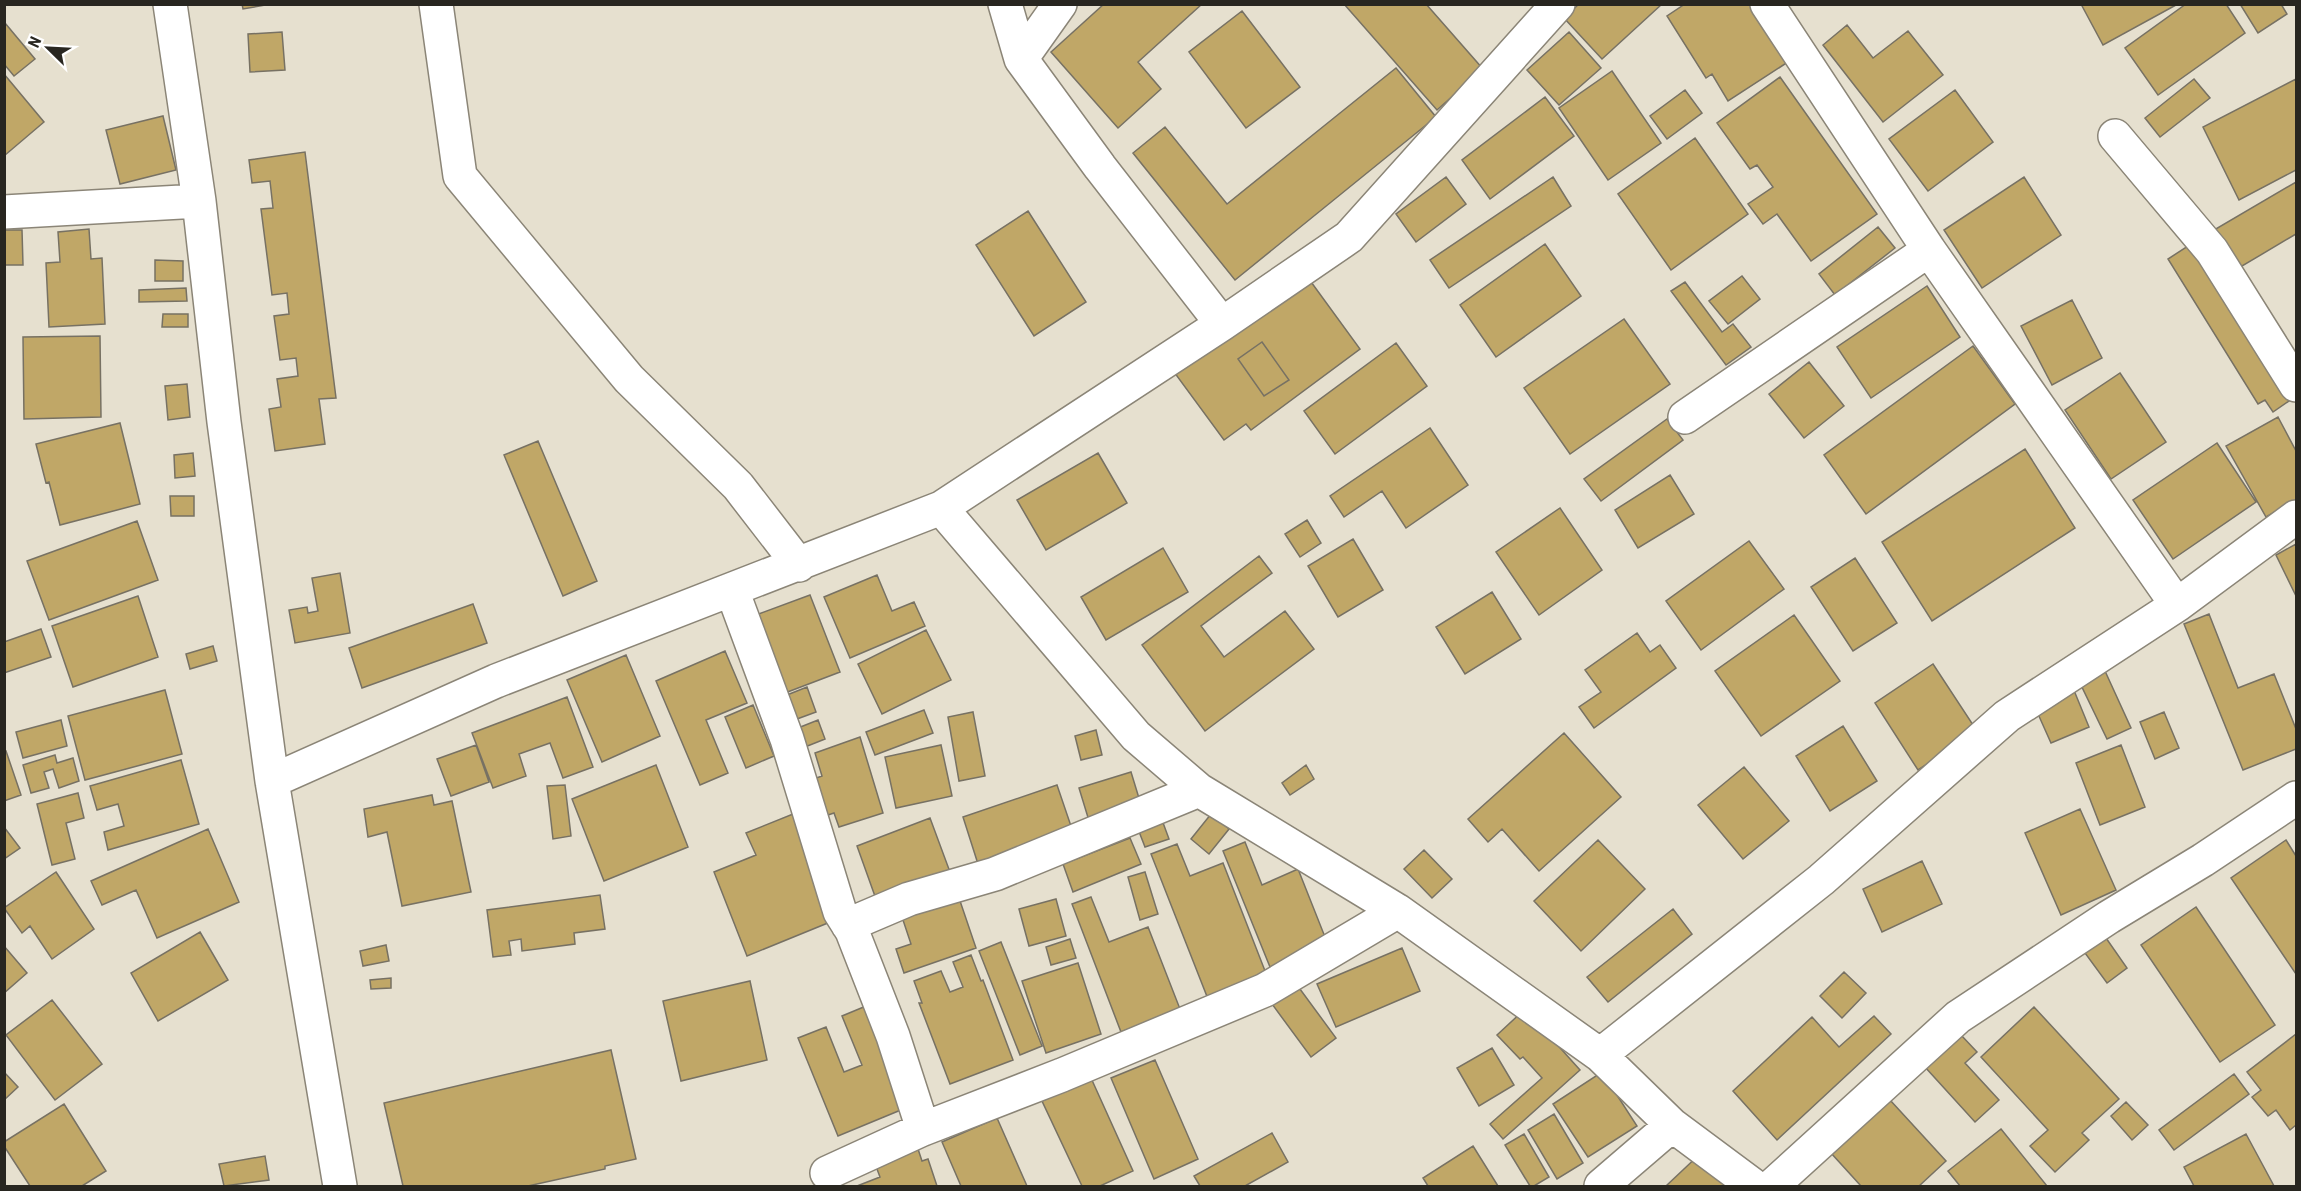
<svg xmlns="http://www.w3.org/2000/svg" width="2301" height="1191" viewBox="0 0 2301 1191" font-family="'Roboto Condensed',sans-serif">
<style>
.building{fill:#c0a767;stroke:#777163;stroke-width:1.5;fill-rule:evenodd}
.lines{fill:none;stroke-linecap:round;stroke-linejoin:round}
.minor-casing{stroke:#8b8577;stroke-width:36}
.minor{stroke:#fff;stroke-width:33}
</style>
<rect width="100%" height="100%" fill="#e6e0cf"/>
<path class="building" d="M242,4h29l-28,5z
M1104,4h98l-64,58 23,27 -43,39 -67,-76z
M1344,4h82l57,65 -46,41z
M1579,4h83l-60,55 -38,-41z
M1685,4h67l36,58 -60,39 -16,-27 -6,4 -39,-62z
M2081,4h95v1l-73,40z
M2186,4h40l19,29 -87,62 -33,-47z
M2240,4h41l6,10 -29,19z
M1242,11l58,76 -54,41 -57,-76z
M5,23l30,36 -21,17 -10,-12z
M1847,25l26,33 35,-27 35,44 -60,47 -60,-77z
M282,32l3,38 -35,2 -2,-38z
M1569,32l32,36 -42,37 -32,-35z
M1396,68l40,49 -201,163 -102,-127 32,-26 62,77z
M1612,71l49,72 -53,37 -49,-72z
M4,74l40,48 -40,34z
M1780,77l97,137 -66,47 -34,-47 -14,10 -15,-20 25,-17 -16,-22 -7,4 -33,-46z
M2194,79l16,19 -50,39 -15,-19z
M2296,79v91l-57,30 -36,-73z
M1685,90l17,23 -35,26 -17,-23z
M1955,90l38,52 -65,49 -39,-52z
M1545,97l29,39 -84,63 -28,-39z
M163,116l13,54 -56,14 -14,-54z
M1695,138l53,76 -77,56 -53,-76z
M305,152l31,246 -17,1 6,45 -50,7 -6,-42 12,-2 -4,-28 21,-3 -2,-18 -16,2 -6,-44 15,-2 -2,-21 -15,2 -11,-86 12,-1 -3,-27 -18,2 -3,-23z
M1446,177l20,27 -50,38 -20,-28z
M1553,177l18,29 -122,82 -19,-28z
M2024,177l37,58 -79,53 -38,-58z
M2296,182v52l-59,35 -23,-39z
M1028,211l58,91 -52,34 -58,-91z
M1878,227l17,21 -60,47 -16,-21z
M89,229l2,30 11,-1 3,66 -56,3 -3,-64 14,-1 -2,-30z
M4,230h18l1,35h-19z
M1545,244l36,52 -85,61 -36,-52z
M2191,244l98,157 -16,11 -8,-12 -7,4 -90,-145z
M155,260l28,1v20h-28z
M1306,275l54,74 -109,81 -5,-6 -22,16 -50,-68zM1262,342l27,38 -25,16 -26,-37z
M1742,276l18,23 -32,25 -19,-23z
M1685,282l37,50 11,-8 18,23 -25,18 -55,-74z
M1927,286l33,51 -89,61 -34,-51z
M186,288l1,13 -48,1v-12z
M2072,300l30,58 -50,27 -31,-59z
M163,314h25v13h-26z
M1624,319l46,65 -100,70 -46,-66z
M100,336l1,81 -77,2 -1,-82z
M1262,342l27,38 -25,16 -26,-37z
M1396,343l31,43 -92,68 -31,-43z
M1973,346l42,58 -149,110 -42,-59z
M1809,362l35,44 -40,32 -35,-44z
M2120,373l46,69 -55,37 -46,-69z
M187,384l3,33 -22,3 -3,-34z
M2278,417l18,34v49l-30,17 -40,-71z
M1667,419l16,21 -82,61 -17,-22z
M120,423l20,81 -80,21 -11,-43 -3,1 -10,-39z
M1430,428l38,57 -62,43 -24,-37 -38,26 -14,-21z
M538,441l59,140 -34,15 -59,-141z
M2217,443l39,59 -83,57 -40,-59z
M2025,449l50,79 -143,93 -50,-79z
M193,453l2,23 -20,2 -1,-23z
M1098,453l29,50 -81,47 -29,-50z
M1670,475l24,39 -56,34 -23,-38z
M170,496h24v20h-23z
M1560,508l42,62 -63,45 -43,-63z
M1307,520l14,23 -21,14 -15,-23z
M137,521l21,59 -109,40 -22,-59z
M1353,539l30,51 -45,27 -30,-51z
M1749,541l35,48 -83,61 -35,-49z
M2296,544v52l-20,-41z
M1163,548l25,44 -82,48 -25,-43z
M1259,556l13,17 -71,53 23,31 61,-46 29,38 -109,82 -63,-86z
M1855,558l42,65 -44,28 -42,-64z
M340,573l10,60 -55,10 -6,-33 18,-3 1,6 10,-2 -6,-33z
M877,575l15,36 22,-9 11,24 -75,32 -26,-61z
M1492,592l29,47 -56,35 -29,-47z
M810,595l30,77 -55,21 -29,-78z
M138,596l20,61 -85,30 -21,-61z
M473,604l14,39 -125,45 -13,-40z
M2209,614l29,74 36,-14 22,55v20l-53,21 -59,-146z
M1794,615l46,66 -79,55 -46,-65z
M41,629l10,28 -47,16v-31z
M926,630l25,50 -69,34 -24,-50z
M1637,633l13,19 10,-7 16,23 -82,60 -15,-21 22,-15 -16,-22z
M213,646l4,15 -27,8 -4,-15z
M725,651l22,52 -41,17 22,53 -28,12 -44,-104z
M626,655l34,81 -58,26 -35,-82z
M1933,664l44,67 -59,39 -43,-67z
M2105,671l26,57 -24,11 -27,-56z
M807,687l9,25 -19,7 -10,-24z
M2073,688l16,39 -38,16 -17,-38z
M165,690l17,64 -97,26 -17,-64z
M567,697l26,70 -30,11 -13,-35 -31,11 7,22 -33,12 -21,-55z
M753,705l21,51 -28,12 -21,-51z
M924,710l9,23 -58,22 -9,-23z
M973,712l12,64 -26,5 -11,-64z
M2164,712l15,36 -24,11 -15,-37z
M61,720l6,26 -44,12 -7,-26z
M818,720l7,19 -20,8 -7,-19z
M1843,726l34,55 -47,30 -34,-55z
M1096,730l6,25 -21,5 -6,-24z
M1564,733l57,64 -82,74 -37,-42 -14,13 -20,-23z
M860,737l23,76 -44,14 -5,-14 -12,4 -11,-37 11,-4 -7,-23z
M476,745l13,37 -38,14 -14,-37z
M941,745l11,51 -56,12 -11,-51z
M2121,745l24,62 -45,18 -24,-62z
M6,751l15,44 -17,6v-49z
M55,755l2,8 16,-5 6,23 -20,7 -6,-19 -9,3 5,16 -18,5 -8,-28z
M181,760l18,64 -91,26 -4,-18 20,-6 -6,-22 -21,6 -7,-24z
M656,765l32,82 -84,34 -32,-82z
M1306,765l8,14 -24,16 -8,-12z
M1744,767l45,54 -46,38 -45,-54z
M1131,772l11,36 -52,16 -11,-36z
M565,785l6,51 -18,3 -6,-53z
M1057,785l16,47 -95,32 -15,-47z
M78,793l6,25 -18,5 9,36 -23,6 -15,-61z
M432,795l2,10 18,-4 19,91 -69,14 -15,-74 -19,5 -4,-28z
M2080,809l36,81 -55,25 -36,-82z
M798,812l42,106 -93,38 -33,-84 42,-17 -10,-22z
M1211,814l18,15 -20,25 -18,-15z
M930,818l20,54 -74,27 -19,-53z
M1162,820l7,19 -24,8 -7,-18z
M4,827l16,21 -16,11z
M208,829l31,73 -82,36 -21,-48 -34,15 -11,-24z
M1130,838l11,26 -68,28 -10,-28z
M1598,840l47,49 -64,62 -47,-50z
M2286,840l10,16v118l-65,-96z
M1245,842l17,43 36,-16 29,73 -57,25 -47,-116z
M1177,844l13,32 33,-13 44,113 -59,23 -57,-145z
M1424,850l28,29 -20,19 -28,-29z
M1922,861l20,43 -60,28 -19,-43z
M56,872l38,57 -42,30 -22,-33 -8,7 -18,-25z
M1145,872l13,42 -18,6 -12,-43z
M600,895l5,34 -31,4 1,11 -53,7 -1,-12 -12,2 2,14 -18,2 -6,-47z
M958,895l18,53 -72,25 -8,-24 15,-5 -10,-30z
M1091,897l18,45 39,-15 32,82 -59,23 -49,-128z
M1056,899l10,37 -37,10 -10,-37z
M2196,907l79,118 -55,37 -79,-117z
M1673,909l19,25 -84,68 -21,-25z
M200,932l28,48 -70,41 -27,-48z
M2106,938l21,30 -20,15 -22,-30z
M1070,939l6,19 -25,7 -5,-18z
M1001,942l41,104 -22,9 -41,-104z
M386,945l3,16 -26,5 -3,-15z
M4,946l23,27 -23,20z
M1402,948l18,43 -84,36 -19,-43z
M971,955l10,26 2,-1 30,80 -63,24 -31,-81h3l-8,-22 27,-10 9,21 13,-5 -10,-25z
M1078,963l23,71 -55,19 -24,-72z
M1844,972l22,21 -24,25 -22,-22z
M391,978v10l-20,1 -1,-9z
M750,981l17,79 -86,21 -18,-80z
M1297,985l39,53 -25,19 -39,-53z
M52,1000l50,64 -47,36 -49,-65z
M866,1006l42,101 -70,29 -40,-98 28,-11 18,45 18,-7 -20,-49z
M2034,1007l85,92 -37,34 7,7 -34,32 -25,-26 18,-16 -67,-73z
M1525,1009l55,61 -77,69 -13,-15 52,-46 -19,-21 -3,2 -23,-24z
M1874,1016l17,18 -114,106 -44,-49 79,-74 27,30z
M2296,1034v91l-6,5 -14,-20 -8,6 -16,-19 9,-7 -14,-18z
M1961,1035l16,17 -12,11 34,37 -24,22 -50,-55z
M1492,1048l22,37 -35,21 -22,-38z
M611,1050l25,109 -31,7v3l-77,17h-125l-19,-83z
M1155,1060l43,99 -44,20 -43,-101z
M4,1072l14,15 -14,13z
M1602,1072l35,54 -49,31 -35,-53z
M2234,1074l15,20 -75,56 -15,-20z
M1091,1078l42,93 -33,15h-18l-40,-85z
M1890,1100l56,61 -27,25h-58l-30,-33z
M2126,1102l22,23 -16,15 -21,-24z
M64,1104l42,67 -24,15h-52l-26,-40v-4z
M1554,1114l29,49 -26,16 -29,-49z
M997,1118l30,68h-66l-19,-44z
M2001,1129l46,57h-87l-12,-15z
M1272,1133l16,29 -43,24h-45l-6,-10z
M1524,1134l25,43 -15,9h-4l-25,-41z
M2246,1134l28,52h-80l-10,-19z
M917,1146l5,15 6,-2 9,27h-80l23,-9 -6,-16z
M1473,1146l25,40h-70l-5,-8z
M1702,1152l32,34h-68z
M265,1156l4,24 -45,6 -5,-22z"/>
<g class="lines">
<defs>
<path id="minor" d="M170,4l29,197 25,221 48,359 68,405
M436,4l24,172 169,203 109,107 61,79
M1005,4l16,55 79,108 122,157
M1767,4l162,246 248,355
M1021,59l39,-55
M2115,136l97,115 84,134
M4,212l195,-11
M1685,417l244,-167
M941,508l195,228 63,54 199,121 202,144 72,70 82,61
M732,590l55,149 53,173 12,19 41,105 30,93
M272,781l224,-100 445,-173 281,-184 127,-87 209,-233
M848,925l61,-26 86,-25 204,-84
M1600,1055l221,-175 186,-164 170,-111 119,-88
M827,1173l96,-44 139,-54 203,-85 133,-79
M1601,1186l71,-61
M1772,1186l186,-169 151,-100 94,-57 93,-62"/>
</defs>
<use href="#minor" class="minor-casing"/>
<use href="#minor" class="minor"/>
</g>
<rect width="2301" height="1191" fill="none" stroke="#282620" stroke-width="12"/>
<g transform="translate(48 48) rotate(294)" stroke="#ffffff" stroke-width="4.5" paint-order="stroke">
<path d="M0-4.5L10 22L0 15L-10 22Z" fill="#282620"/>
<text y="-9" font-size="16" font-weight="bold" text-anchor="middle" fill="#282620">N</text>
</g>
</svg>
